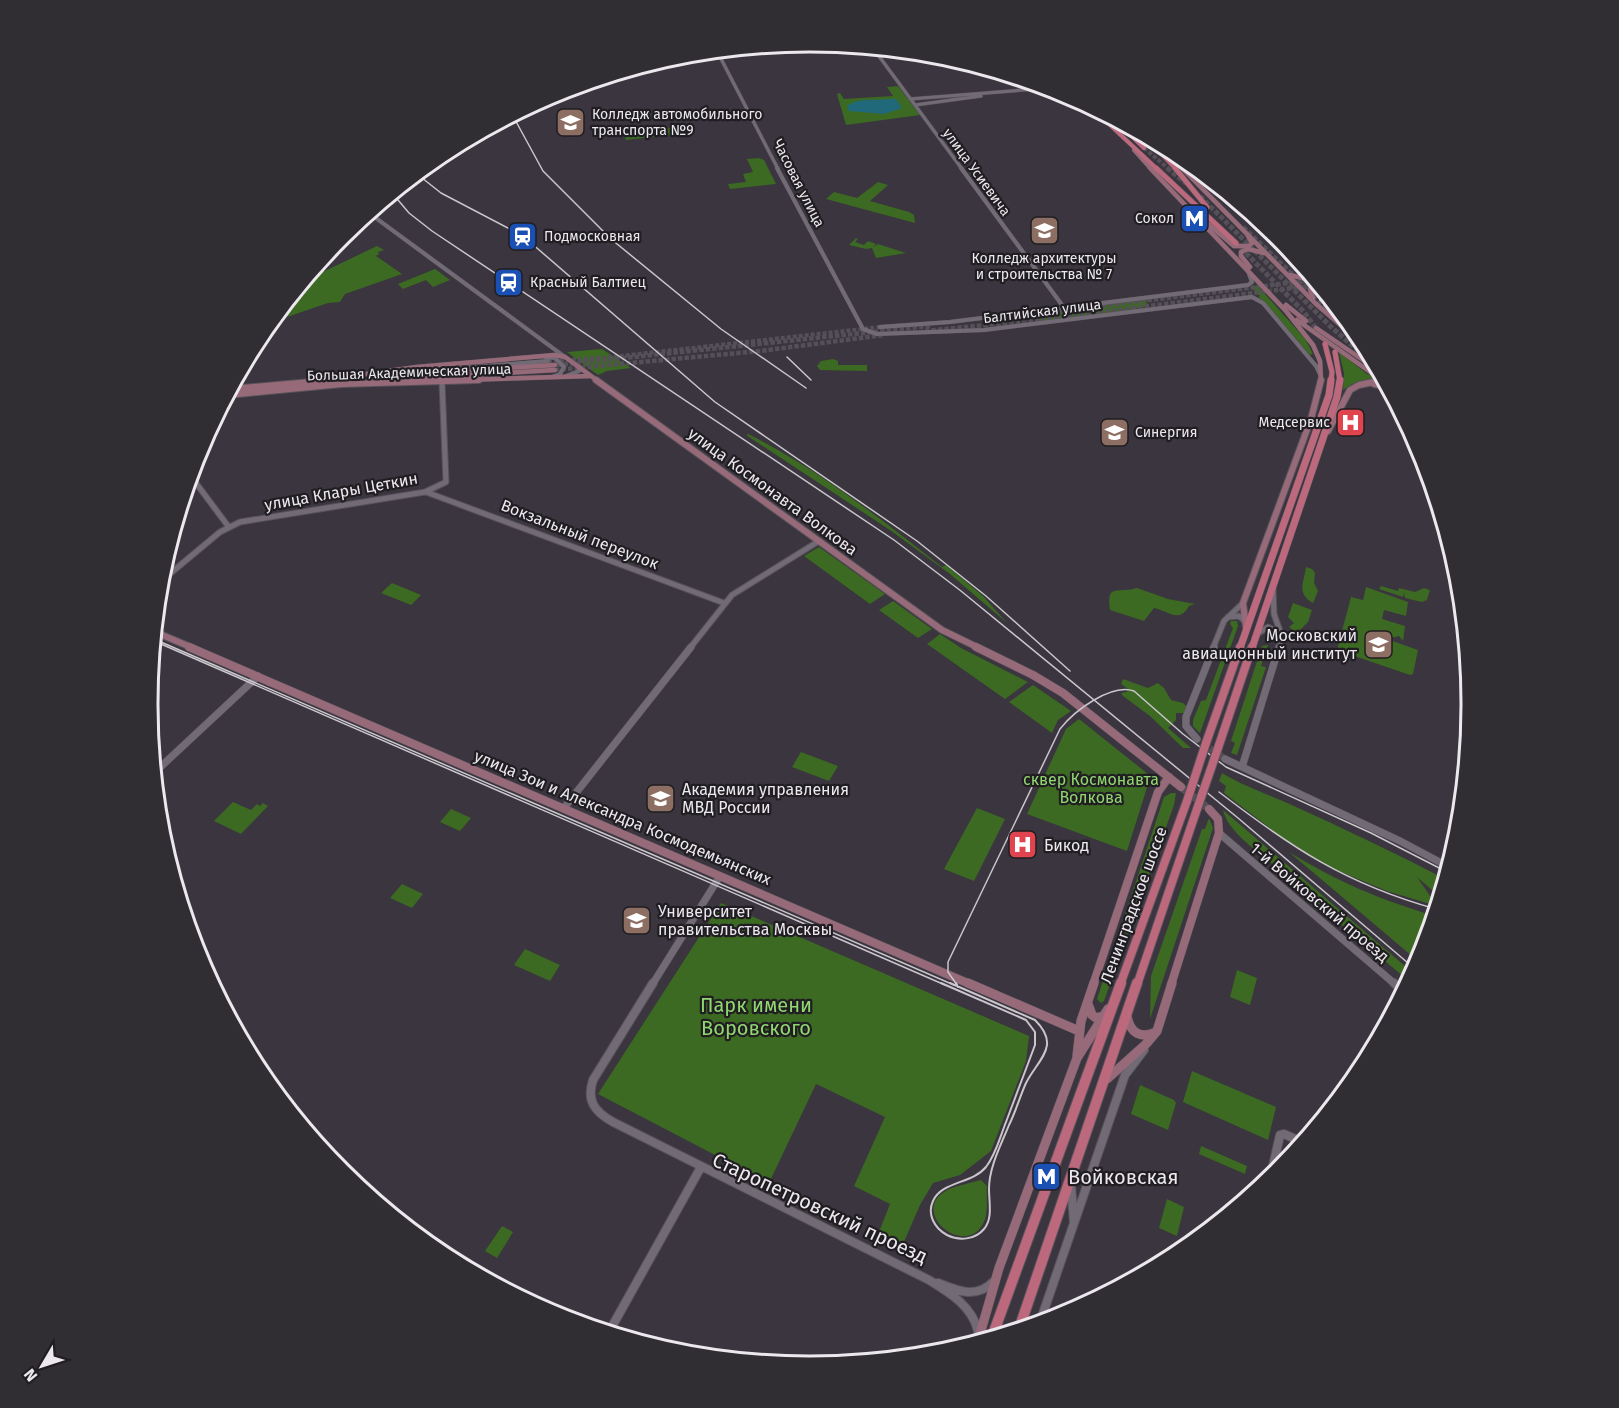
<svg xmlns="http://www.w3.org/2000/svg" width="1619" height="1408" viewBox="0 0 1619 1408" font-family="'Fira Sans',sans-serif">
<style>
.green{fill:#3c6a22}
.water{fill:#20697b}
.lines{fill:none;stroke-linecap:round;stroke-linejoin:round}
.tertiary-tunnel-far1{stroke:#555058;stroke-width:4;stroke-dasharray:4 2;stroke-linecap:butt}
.tertiary-tunnel{stroke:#555058;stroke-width:7;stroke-dasharray:7 3;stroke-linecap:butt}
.secondary-tunnel-far1{stroke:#555058;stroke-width:4.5;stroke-dasharray:4.5 2;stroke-linecap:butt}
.secondary-tunnel{stroke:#555058;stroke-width:8;stroke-dasharray:8 4;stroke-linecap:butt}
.primary-tunnel-far1{stroke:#555058;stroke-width:4;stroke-dasharray:4 2;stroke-linecap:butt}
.primary-tunnel{stroke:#555058;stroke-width:5;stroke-dasharray:5 2;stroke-linecap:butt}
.tertiary-far4-casing{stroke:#575159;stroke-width:4}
.tertiary-far3-casing{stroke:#575159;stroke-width:4.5}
.tertiary-far2-casing{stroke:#575159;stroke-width:7}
.tertiary-far1-casing{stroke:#575159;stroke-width:8}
.tertiary-casing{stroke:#575159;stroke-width:10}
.secondary-far4-casing{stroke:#575159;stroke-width:4.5}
.secondary-far3-casing{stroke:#575159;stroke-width:5}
.secondary-far2-casing{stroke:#575159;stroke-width:8}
.secondary-far1-casing{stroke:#575159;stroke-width:9}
.secondary-casing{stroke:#575159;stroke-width:10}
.primary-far4-casing{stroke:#575159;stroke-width:4.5}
.primary-far3-casing{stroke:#575159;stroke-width:6}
.primary-far2-casing{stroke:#575159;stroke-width:8}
.primary-far1-casing{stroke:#575159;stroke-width:10}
.primary-casing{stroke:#575159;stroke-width:12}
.tertiary-far4{stroke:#726b76;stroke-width:3}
.tertiary-far3{stroke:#726b76;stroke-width:4}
.tertiary-far2{stroke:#726b76;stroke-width:5}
.tertiary-far1{stroke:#726b76;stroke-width:7}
.tertiary{stroke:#726b76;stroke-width:8}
.secondary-far4{stroke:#976a79;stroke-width:4}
.secondary-far3{stroke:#976a79;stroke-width:4.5}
.secondary-far2{stroke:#976a79;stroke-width:6}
.secondary-far1{stroke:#976a79;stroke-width:8}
.secondary{stroke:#976a79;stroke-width:9}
.primary-far4{stroke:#bc687d;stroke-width:4}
.primary-far3{stroke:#bc687d;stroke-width:5}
.primary-far2{stroke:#bc687d;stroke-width:7}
.primary-far1{stroke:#bc687d;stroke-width:8}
.primary{stroke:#bc687d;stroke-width:10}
.tram-far1{stroke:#cac6cc;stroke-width:1.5}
.tram{stroke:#cac6cc;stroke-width:2}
.rail{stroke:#cac6cc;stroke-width:1.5}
.secondary-bridge-casing{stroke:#575159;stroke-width:5;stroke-linecap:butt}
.primary-bridge-casing{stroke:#575159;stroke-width:10;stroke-linecap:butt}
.secondary-bridge{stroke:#976a79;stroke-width:4.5}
.primary-bridge{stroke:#bc687d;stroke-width:8}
.labels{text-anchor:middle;stroke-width:4.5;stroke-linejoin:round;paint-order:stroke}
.far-poi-label{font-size:14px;fill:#ece8ee;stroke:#201e22;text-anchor:start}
.far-street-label{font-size:14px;fill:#ece8ee;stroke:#201e22}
.street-label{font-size:16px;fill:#ece8ee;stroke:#201e22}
.poi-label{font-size:16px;fill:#ece8ee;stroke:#201e22;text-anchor:start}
.park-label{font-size:16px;fill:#91d76f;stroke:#201e22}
.near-park-label{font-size:20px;fill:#91d76f;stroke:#201e22}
.near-poi-label{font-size:20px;fill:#ece8ee;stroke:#201e22;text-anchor:start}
.near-street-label{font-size:20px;fill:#ece8ee;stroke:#201e22}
.rim{fill:none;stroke:#ece8ee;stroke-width:3}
</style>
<rect width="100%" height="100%" fill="#3a353e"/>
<path class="green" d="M898,86l22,29 -74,10 -9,-31 3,-1 4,6 49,-3 -6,-9z
M678,127l3,7 -55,6 -4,-9z
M759,158l5,2 12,24 -46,5 -2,-5 18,-2 -3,-8 10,-2 -6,-13z
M878,182l10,3 -18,16 39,11 5,3 1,8 -89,-24 8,-7 23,6z
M856,238l2,1 -3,3 9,3 4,-4 8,3 -3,3 5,-3 28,9 -30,5 -4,-10 -6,1 -17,-4z
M377,246l7,4 -6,2 1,2 -3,2 26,18 -57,20 -5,8 -12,1 -41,14 10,-26 9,-11z
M435,269l15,11 -17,7 -7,-7 -23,9 -5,-5z
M1257,285l49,55 7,14 -3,1 -46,-54 -6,-4 2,-1 -8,-8z
M1149,299l-3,3 3,4 -37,7 -73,9 -4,-8z
M602,349l29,19 -24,3 -9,4 -31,-23z
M1339,352l28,22 15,4 -30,6 -9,6 1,-17z
M833,359l5,2v4h29v6l-47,-1 -3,-4 4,-5z
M748,434c70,35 133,85 194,133l4,-2 37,31 24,27 -57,-49 -60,-44 -144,-95z
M819,547l66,47 -15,10 -66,-48z
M1306,567l6,2 3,4 -1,10 4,8 -5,12c-17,-10 -9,-20 -7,-36z
M392,583l29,12 -10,10 -30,-12z
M1381,586l17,5 1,-3 16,4 9,-4 6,2 -3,10 -5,2 -17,-4 -1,-5 -1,4 -24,-8z
M1366,587l42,15 -2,14 -22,-6 -2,9 23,7 -2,15 -4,-5 -12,3 31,11 -5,24 -3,1 -73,-25 14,-53 12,3z
M1137,588l31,11 27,5 -6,2c-10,18 -20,5 -35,2l-10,13 -34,-11c-4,-28 8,-16 27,-22z
M893,601l39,28 -14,9 -39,-28z
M1293,603l19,7 -4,12 -11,11 -8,-6 5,-4 -6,-6z
M1231,621h6l1,5 -38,107 -7,-7v-6l8,-19 5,-1 27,-72 -3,-4z
M940,634l21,14 67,34 -23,17 -78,-55z
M1268,645l-7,21 5,1 -29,88 -6,-2 4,-10 -4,-2 31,-95z
M1123,679l25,9 10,-5 6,5 7,12 12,3 4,4 -2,6h-9v7l-8,8 23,20h-8l-33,-32 -27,-20 -2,-3 6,-1 1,-3 -7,-5z
M1033,685l38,26 -13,9 -6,13 -43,-31z
M1079,719l69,55 2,4 -23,73 -100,-37 39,-85z
M801,752l37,14 -9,15 -37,-14z
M1222,773c23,14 48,22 72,33 51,23 101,47 151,73l-5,18 -23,-20 18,26 3,-2 -1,5 -50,-15 -58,-24 -49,-31 -56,-43 2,-7 -7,-5z
M1171,793h5l-2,12 -70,196 -3,2 -4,-4 67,-202z
M233,802l18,8 6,-6 3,2 3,-3 5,3 -27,28 -27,-13z
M977,808l28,11 -31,62 -30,-12z
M451,809l20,9 -11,13 -20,-9z
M1223,810l190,163 -4,8 -111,-92c-18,-26 -68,-49 -75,-79z
M1209,818l4,10 -63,191 1,-43 51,-147h3z
M1289,852c49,30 90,47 145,64l-15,46z
M402,884l21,10 -11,14 -22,-10z
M721,903l308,133 -3,25 -35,90 -31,24 -27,8 -13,22 -17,39 -24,-12 11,-28 -36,-18 31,-69 -69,-33 -47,99 -171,-89z
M525,949l35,16 -10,16 -36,-16z
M1237,970l20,8 -7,27 -20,-8z
M1192,1071l84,36 -8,33 -85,-38z
M1140,1085l34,15 2,3 -8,27 -37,-16z
M1201,1146l46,20 -2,8 -46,-20z
M981,1180l6,6c-1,12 2,27 -4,38 -19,35 -77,-14 -34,-35 10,-4 22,-6 32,-9z
M1167,1199l17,8 -7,29 -18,-8z
M502,1226l11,6 -16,26 -12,-7z"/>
<path class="water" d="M890,99h6l6,9 -18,6 -35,-3 -2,-5c12,-9 29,-5 43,-7z"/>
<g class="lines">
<path class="tertiary-tunnel-far1" d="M548,361l64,-4 268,-30"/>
<path class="tertiary-tunnel" d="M1202,743l23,16"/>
<path class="secondary-tunnel-far1" d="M986,320l328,-40
M925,331l111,-11 282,-35
M557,365l373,-39
M555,370l205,-19 124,-16"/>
<path class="secondary-tunnel" d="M1181,787l28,22"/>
<path class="primary-tunnel-far1" d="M1144,148l25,21"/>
<path class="primary-tunnel" d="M1167,168l20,16
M1200,196l130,130 46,40
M1243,227l108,104
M1236,243l68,69 16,22"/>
<defs>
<path id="tertiary-far4" d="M873,48l89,121
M717,51l61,118
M910,99l138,-11
M915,105l66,-9"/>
<path id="tertiary-far3" d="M777,168l86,161 14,5 107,-4 268,-33 11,6 53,63 5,10
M961,168l104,141
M1188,174l12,-2
M369,213l196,144
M880,327l70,-5 298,-37 4,-3 -4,-11
M545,357l10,1 9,9 -4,7 -8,3
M450,369l98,-8
M566,376l13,-5 -1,-5"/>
<path id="tertiary-far2" d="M190,475l38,51
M426,492l298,111
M160,582l60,-50 20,-10 185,-30 21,-10 -4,-100
M1273,588l1,26 8,23 -3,11
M1228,617l11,-1 6,5
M1257,634l11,-7 12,7
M690,648l42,-53 87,-54
M1213,648l11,-27 19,-18"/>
<path id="tertiary-far1" d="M1197,739l-11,-13v-9l28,-70
M1225,759l175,82 49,26
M1242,767l37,-120
M154,773l104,-97
M564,808l127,-161
M1219,833l177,152
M652,985l68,-109"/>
<path id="tertiary" d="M653,983l-60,97c-7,21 2,32 20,42l316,158c21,13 43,26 49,51
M1394,983l9,8
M1270,1179l10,-44 4,-1 18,8
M1071,1185l3,38
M938,1283c20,8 38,16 55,-1
M1040,1322l85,-247 19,-25
M609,1332l92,-165"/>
<path id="secondary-far4" d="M1158,143l26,26
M1134,150l17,19"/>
<path id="secondary-far3" d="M1150,168l136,143 27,34 7,16 1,20
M1182,168l133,135 50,43
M1197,214l37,32h15l3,-3 -4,-7
M1250,267l-9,-11v-4l7,-3 16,4
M1290,275l25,6
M1313,298l-3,-9 8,-4
M1286,305l20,16
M1297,320l76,54 8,2
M384,375l171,-10
M419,378l136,-8
M317,381l100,-14 138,-12 10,2 33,24
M432,381l158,-5
M1378,381l5,-1"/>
<path id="secondary-far2" d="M596,380l346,250 37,18
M1374,384l13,3
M231,389l102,-9
M228,395l114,-11 137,-4
M1328,431l22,-41 9,-5 24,-5
M1246,627l-3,-24 68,-184 10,-39
M155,632l38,16"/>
<path id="secondary-far1" d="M189,647l783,338
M976,647l57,28 30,18 118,94
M1093,985l65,-193 11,-15
M1171,985l48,-152 -1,-14 -9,-10"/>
<path id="secondary" d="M968,983l111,48
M1088,1004l4,11 4,3 7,-2
M1127,1016c3,17 13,23 29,16
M1077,1056l4,-35 13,-38
M1107,1079l39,-35 11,-13 15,-48
M978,1341l21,-73 78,-210 31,-49"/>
<path id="primary-far4" d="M1092,108l65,61
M1114,119l30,29
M1144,136l32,33"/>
<path id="primary-far3" d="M1156,168l80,75
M1175,168l32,39
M1325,344l7,28 -1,9
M1335,352l5,29"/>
<path id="primary-far2" d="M1240,648l89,-253 2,-15
M1252,648l85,-251 3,-17"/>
<path id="primary-far1" d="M1206,743l34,-96
M1217,751l35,-104
M1120,985l67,-184
M1137,985l60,-176"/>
<path id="primary" d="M1019,1329l118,-346
M992,1337l129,-354"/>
</defs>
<use href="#tertiary-far4" class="tertiary-far4-casing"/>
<use href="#tertiary-far3" class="tertiary-far3-casing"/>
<use href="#tertiary-far2" class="tertiary-far2-casing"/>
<use href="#tertiary-far1" class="tertiary-far1-casing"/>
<use href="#tertiary" class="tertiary-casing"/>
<use href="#secondary-far4" class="secondary-far4-casing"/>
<use href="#secondary-far3" class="secondary-far3-casing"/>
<use href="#secondary-far2" class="secondary-far2-casing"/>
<use href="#secondary-far1" class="secondary-far1-casing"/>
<use href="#secondary" class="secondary-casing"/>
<use href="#primary-far4" class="primary-far4-casing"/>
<use href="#primary-far3" class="primary-far3-casing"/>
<use href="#primary-far2" class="primary-far2-casing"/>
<use href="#primary-far1" class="primary-far1-casing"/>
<use href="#primary" class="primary-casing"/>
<use href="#tertiary-far4" class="tertiary-far4"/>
<use href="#tertiary-far3" class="tertiary-far3"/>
<use href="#tertiary-far2" class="tertiary-far2"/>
<use href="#tertiary-far1" class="tertiary-far1"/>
<use href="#tertiary" class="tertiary"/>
<use href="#secondary-far4" class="secondary-far4"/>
<use href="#secondary-far3" class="secondary-far3"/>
<use href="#secondary-far2" class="secondary-far2"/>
<use href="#secondary-far1" class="secondary-far1"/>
<use href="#secondary" class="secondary"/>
<use href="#primary-far4" class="primary-far4"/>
<use href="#primary-far3" class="primary-far3"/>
<use href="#primary-far2" class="primary-far2"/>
<use href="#primary-far1" class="primary-far1"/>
<use href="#primary" class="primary"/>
<path class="tram-far1" d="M1324,292l-5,4 1,4 21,13
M154,639l800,346
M154,641l791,344
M957,985l-9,-13v-10l112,-233c14,-18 51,-46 74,-38l49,43 43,33 145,66 76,39"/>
<path class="tram" d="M941,983l85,37 9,12v13c-10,26 -19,51 -29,77 -6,15 -10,32 -20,45 -14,17 -44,14 -53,34 -6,13 1,27 14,34 12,6 28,5 37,-6 9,-10 5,-27 5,-40 0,-22 12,-44 20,-64 7,-14 11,-29 17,-42 13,-25 35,-37 9,-63l-85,-37
M956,983l2,4"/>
<path class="rail" d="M513,116l30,55 68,68 110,90 85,59
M417,174l24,19 82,43 192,166 202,139 69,55 84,75
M393,194l16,19 23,18 462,309 67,51 277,227 177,151
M787,357l24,23
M1219,792c73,56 127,92 217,117"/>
<defs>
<path id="secondary-bridge" d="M1316,328l63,43"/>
<path id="primary-bridge" d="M1187,801l19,-58
M1197,809l20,-58"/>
</defs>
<use href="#secondary-bridge" class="secondary-bridge-casing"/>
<use href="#primary-bridge" class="primary-bridge-casing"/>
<use href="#secondary-bridge" class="secondary-bridge"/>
<use href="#primary-bridge" class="primary-bridge"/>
</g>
<defs>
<symbol id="university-square" viewBox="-11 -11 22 22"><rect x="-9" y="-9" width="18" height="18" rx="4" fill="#8d6e63" stroke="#201e22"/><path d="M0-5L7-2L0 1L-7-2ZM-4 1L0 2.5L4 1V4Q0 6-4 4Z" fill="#fff"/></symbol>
<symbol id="metro-square" viewBox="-11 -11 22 22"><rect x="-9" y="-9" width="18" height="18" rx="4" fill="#1a4fb4" stroke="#201e22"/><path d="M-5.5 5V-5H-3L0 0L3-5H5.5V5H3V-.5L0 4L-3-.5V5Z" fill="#fff"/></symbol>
<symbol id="station-square" viewBox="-11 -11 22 22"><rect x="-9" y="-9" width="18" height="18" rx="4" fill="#1a4fb4" stroke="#201e22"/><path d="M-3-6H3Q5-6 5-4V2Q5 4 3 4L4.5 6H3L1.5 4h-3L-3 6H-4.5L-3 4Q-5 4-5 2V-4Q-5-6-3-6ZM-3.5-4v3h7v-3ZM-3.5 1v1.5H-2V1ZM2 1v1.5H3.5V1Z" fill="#fff"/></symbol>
<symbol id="hospital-square" viewBox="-11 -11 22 22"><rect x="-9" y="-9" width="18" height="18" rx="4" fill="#e0444e" stroke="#201e22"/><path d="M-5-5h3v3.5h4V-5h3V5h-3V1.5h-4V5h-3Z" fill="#fff"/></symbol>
</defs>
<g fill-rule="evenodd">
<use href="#university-square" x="554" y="106" width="33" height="33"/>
<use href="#metro-square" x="1178" y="202" width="33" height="33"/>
<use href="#university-square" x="1028" y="214" width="33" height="33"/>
<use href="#station-square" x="506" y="220" width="33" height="33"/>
<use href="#station-square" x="492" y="266" width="33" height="33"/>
<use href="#hospital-square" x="1334" y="406" width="33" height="33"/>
<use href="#university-square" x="1098" y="416" width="33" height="33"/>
<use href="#university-square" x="1362" y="628" width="33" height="33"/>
<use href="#university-square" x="644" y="782" width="33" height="33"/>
<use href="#hospital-square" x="1006" y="828" width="33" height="33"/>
<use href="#university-square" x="620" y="904" width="33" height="33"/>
<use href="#metro-square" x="1030" y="1160" width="33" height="33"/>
</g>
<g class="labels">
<g class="far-poi-label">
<text x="592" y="119">Колледж автомобильного<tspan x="592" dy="16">транспорта №9</tspan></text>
<text x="1174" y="223" text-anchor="end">Сокол</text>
<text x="544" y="241">Подмосковная</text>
<text x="1044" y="263" text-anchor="middle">Колледж архитектуры<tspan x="1044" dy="16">и строительства № 7</tspan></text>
<text x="530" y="287">Красный Балтиец</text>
<text x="1330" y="427" text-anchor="end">Медсервис</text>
<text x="1135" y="437">Синергия</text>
</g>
<g class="far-street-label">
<text transform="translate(977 172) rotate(54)" y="5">улица Усиевича</text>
<text transform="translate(799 183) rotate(63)" y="5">Часовая улица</text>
<text transform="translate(1042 311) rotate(-7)" y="5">Балтийская улица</text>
<text transform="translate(409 372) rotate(-2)" y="5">Большая Академическая улица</text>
</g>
<g class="street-label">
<text transform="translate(341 491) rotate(-10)" y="6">улица Клары Цеткин</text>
<text transform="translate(773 491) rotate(36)" y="6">улица Космонавта Волкова</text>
<text transform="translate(580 534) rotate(21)" y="6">Вокзальный переулок</text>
<text transform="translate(623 817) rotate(23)" y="6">улица Зои и Александра Космодемьянских</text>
<text transform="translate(1320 902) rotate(40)" y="6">1-й Войковский проезд</text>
<text transform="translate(1133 905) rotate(-70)" y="6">Ленинградское шоссе</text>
</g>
<g class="poi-label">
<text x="1357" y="641" text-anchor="end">Московский<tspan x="1357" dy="18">авиационный институт</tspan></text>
<text x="682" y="795">Академия управления<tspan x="682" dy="18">МВД России</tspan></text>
<text x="1044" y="851">Бикод</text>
<text x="658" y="917">Университет<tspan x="658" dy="18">правительства Москвы</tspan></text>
</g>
<g class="park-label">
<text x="1091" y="785">сквер Космонавта<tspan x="1091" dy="18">Волкова</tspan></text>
</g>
<g class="near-park-label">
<text x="756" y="1012">Парк имени<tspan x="756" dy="23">Воровского</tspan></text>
</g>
<g class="near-poi-label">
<text x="1068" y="1184">Войковская</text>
</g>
<g class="near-street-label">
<text transform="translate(820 1208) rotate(25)" y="7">Старопетровский проезд</text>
</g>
</g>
<path d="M0 0H1619V1408H0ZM809 52H810A651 651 0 0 1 1461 703V705A651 651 0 0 1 810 1356H809A651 651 0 0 1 158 705V703A651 651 0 0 1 809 52Z" fill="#302e32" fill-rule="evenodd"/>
<path class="rim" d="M809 52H810A651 651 0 0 1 1461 703V705A651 651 0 0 1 810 1356H809A651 651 0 0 1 158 705V703A651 651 0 0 1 809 52Z"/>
<g transform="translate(42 1366) rotate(231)" stroke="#201e22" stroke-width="4.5" paint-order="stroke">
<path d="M0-4.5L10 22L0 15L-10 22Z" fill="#ece8ee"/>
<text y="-9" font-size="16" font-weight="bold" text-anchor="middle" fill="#ece8ee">N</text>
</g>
</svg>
